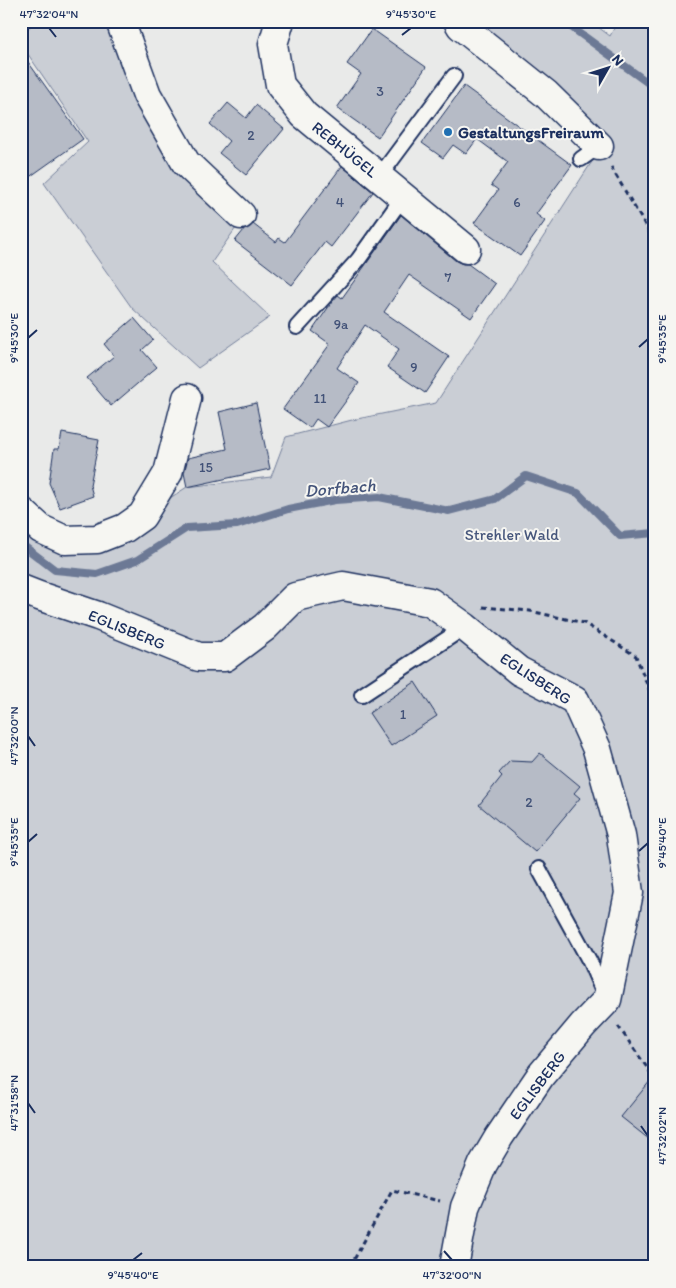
<svg xmlns="http://www.w3.org/2000/svg" width="676" height="1288" viewBox="0 0 676 1288" font-family="Itim,sans-serif">
<style>
.green{fill:#caced5;stroke:#727e9a}
.lines{fill:none;stroke-linecap:round;stroke-linejoin:round}
.stream{stroke:#6c7995;stroke-width:8}
.building{fill:#b6bbc6;stroke:#1b2f5e}
.service-casing{stroke:#1b2f5e;stroke-width:18}
.minor-casing{stroke:#1b2f5e;stroke-width:31}
.path{stroke:#1b2f5e;stroke-width:3;stroke-dasharray:5 4;stroke-linecap:butt}
.service{stroke:#f6f6f2;stroke-width:14}
.minor{stroke:#f6f6f2;stroke-width:28}
.ticks{fill:none;stroke:#1b2f5e;stroke-width:2}
.poi-dot{fill:#1f6fb2;stroke:#f6f6f2;stroke-width:2}
.labels{text-anchor:middle;stroke-width:4;stroke-linejoin:round;paint-order:stroke}
.number-label{font-size:14px;fill:#425278}
.poi-label{font-size:16px;font-weight:bold;fill:#1b2f5e;stroke:#f6f6f2;text-anchor:start}
.street-label{font-size:16px;fill:#1b2f5e;stroke:#f6f6f2}
.park-label{font-size:16px;fill:#47577c;stroke:#f6f6f2}
.water-label{font-size:18px;font-style:italic;fill:#44547a;stroke:#f6f6f2}
.neatline{fill:none;stroke:#1b2f5e;stroke-width:2}
.ticks-label{font-size:12px;text-anchor:middle;fill:#1b2f5e}
</style>
<rect width="100%" height="100%" fill="#e9eae9"/>
<filter id="ink" filterUnits="userSpaceOnUse"><feTurbulence type="fractalNoise" baseFrequency=".02" numOctaves="2"/><feDisplacementMap in="SourceGraphic" scale="10" xChannelSelector="R" yChannelSelector="G"/><feConvolveMatrix kernelMatrix="1 2 1 2 8 2 1 2 1" color-interpolation-filters="sRGB"/></filter>
<g filter="url(#ink)">
<path class="green" d="M36,21h78l124,204 -26,37 58,55 -72,51 -66,-60 -88,-125 44,-41 -67,-98v-9z
M463,21h127l20,15 8,-15h37v1246h-634v-756l44,29 77,-24 45,-29 84,-10 15,-40 66,-17 84,-17 168,-260z"/>
<g class="lines">
<path class="stream" d="M563,21l92,67
M21,544l34,26 42,4 40,-14 50,-32 50,-3 51,-16 47,-9 44,-3 70,14 46,-12 31,-23 52,17 42,43 35,-3"/>
</g>
<path class="building" d="M372,29l54,38 -48,70 -41,-29 24,-34 -14,-10z
M21,52l62,87 -62,44z
M464,86l108,79 -36,49 9,7 -25,35 -46,-33 24,-33 -7,-5 17,-23 -31,-23 -11,15 -13,-9 -10,13 -21,-15z
M228,103l18,15 10,-13 28,24 -38,46 -27,-22 10,-12 -19,-17z
M342,166l31,26 -42,55 -6,-5 -33,43 -57,-44 9,-11 9,-6 23,18 3,-4 6,4z
M401,215l55,46 7,3h5l27,20 -24,34 -62,-43 -25,37 65,45 -24,36 -38,-26 12,-18 -34,-24 -28,43 22,15 -32,44 -11,-8 -6,9 -27,-19 47,-65 -18,-13 20,-29 6,-7 4,3z
M134,318l19,22 -11,10 15,17 -46,39 -24,-28 27,-22 -10,-12z
M256,403l14,66 -83,18 -3,-14 4,-15 39,-9 -8,-37z
M62,433l37,7 -9,45 3,11 -33,12 -11,-25 5,-34h5z
M415,682l22,34 -46,30 -22,-33z
M540,753l40,33 -6,7 6,5 -45,54 -56,-47 23,-29 -3,-3 11,-12 22,1z
M655,1075v69l-34,-27z"/>
<g class="lines">
<defs>
<path id="service" d="M581,159l18,-13
M379,177l75,-101
M297,327l61,-67 45,-63
M362,695l103,-68
M539,869l51,93 14,32"/>
<path id="minor" d="M120,21l27,74 39,68 55,52
M280,21l-7,23 7,41 24,30 162,134
M458,21l3,5 85,68 53,52
M21,511l20,18 24,11 32,-1 28,-11 17,-12 26,-43 19,-75
M21,589l18,7 59,20 101,41h26l40,-30 30,-30 48,-11 87,16 35,25 54,44 56,29 22,49 24,86 8,58 -22,107 -24,25 -42,50 -42,62 -16,27 -18,43 -11,60"/>
</defs>
<use href="#service" class="service-casing"/>
<use href="#minor" class="minor-casing"/>
<path class="path" d="M611,167l44,75
M483,607l47,4 54,12 52,33 12,31 7,15
M618,1026l37,53
M350,1267l42,-77 48,11"/>
<use href="#service" class="service"/>
<use href="#minor" class="minor"/>
</g>
</g>
<path class="ticks" d="M49,28l7,9M402,35l9,-7M28,338l9,-8M639,347l9,-8M28,736l7,10M28,842l9,-8M639,851l9,-8M28,1103l7,10M641,1126l7,10M444,1251l8,9M133,1260l9,-7"/>
<circle class="poi-dot" cx="448" cy="132" r="5"/>
<g class="labels">
<g class="number-label">
<text x="380" y="96">3</text>
<text x="251" y="140">2</text>
<text x="340" y="207">4</text>
<text x="517" y="207">6</text>
<text x="448" y="282">7</text>
<text x="341" y="329">9a</text>
<text x="414" y="372">9</text>
<text x="320" y="403">11</text>
<text x="206" y="472">15</text>
<text x="403" y="719">1</text>
<text x="529" y="807">2</text>
</g>
<g class="poi-label">
<text x="458" y="138">GestaltungsFreiraum</text>
</g>
<g class="street-label">
<text transform="translate(345 149) rotate(39)" y="6">REBHÜGEL</text>
<text transform="translate(127 629) rotate(22)" y="6">EGLISBERG</text>
<text transform="translate(536 678) rotate(33)" y="6">EGLISBERG</text>
<text transform="translate(537 1085) rotate(-53)" y="6">EGLISBERG</text>
</g>
<g class="park-label">
<text x="512" y="540">Strehler Wald</text>
</g>
<g class="water-label">
<text transform="translate(340 488) rotate(-5)" y="6">Dorfbach</text>
</g>
</g>
<rect width="676" height="1288" fill="none" stroke="#f6f6f2" stroke-width="55"/>
<g transform="translate(608 68) rotate(51)" stroke="#f6f6f2" stroke-width="4" paint-order="stroke">
<path d="M0-4L9 19L0 12L-9 19Z" fill="#1b2f5e"/>
<text y="-8" font-size="14" font-weight="bold" text-anchor="middle" fill="#1b2f5e">N</text>
</g>
<rect x="28" y="28" width="620" height="1232" class="neatline"/>
<g class="ticks-label">
<text x="49" y="18">47°32'04"N</text>
<text x="411" y="18">9°45'30"E</text>
<text transform="translate(14 338) rotate(-90)" y="4">9°45'30"E</text>
<text transform="translate(662 339) rotate(-90)" y="4">9°45'35"E</text>
<text transform="translate(14 736) rotate(-90)" y="4">47°32'00"N</text>
<text transform="translate(14 842) rotate(-90)" y="4">9°45'35"E</text>
<text transform="translate(662 843) rotate(-90)" y="4">9°45'40"E</text>
<text transform="translate(14 1103) rotate(-90)" y="4">47°31'58"N</text>
<text transform="translate(662 1136) rotate(-90)" y="4">47°32'02"N</text>
<text x="133" y="1279">9°45'40"E</text>
<text x="452" y="1279">47°32'00"N</text>
</g>
</svg>
